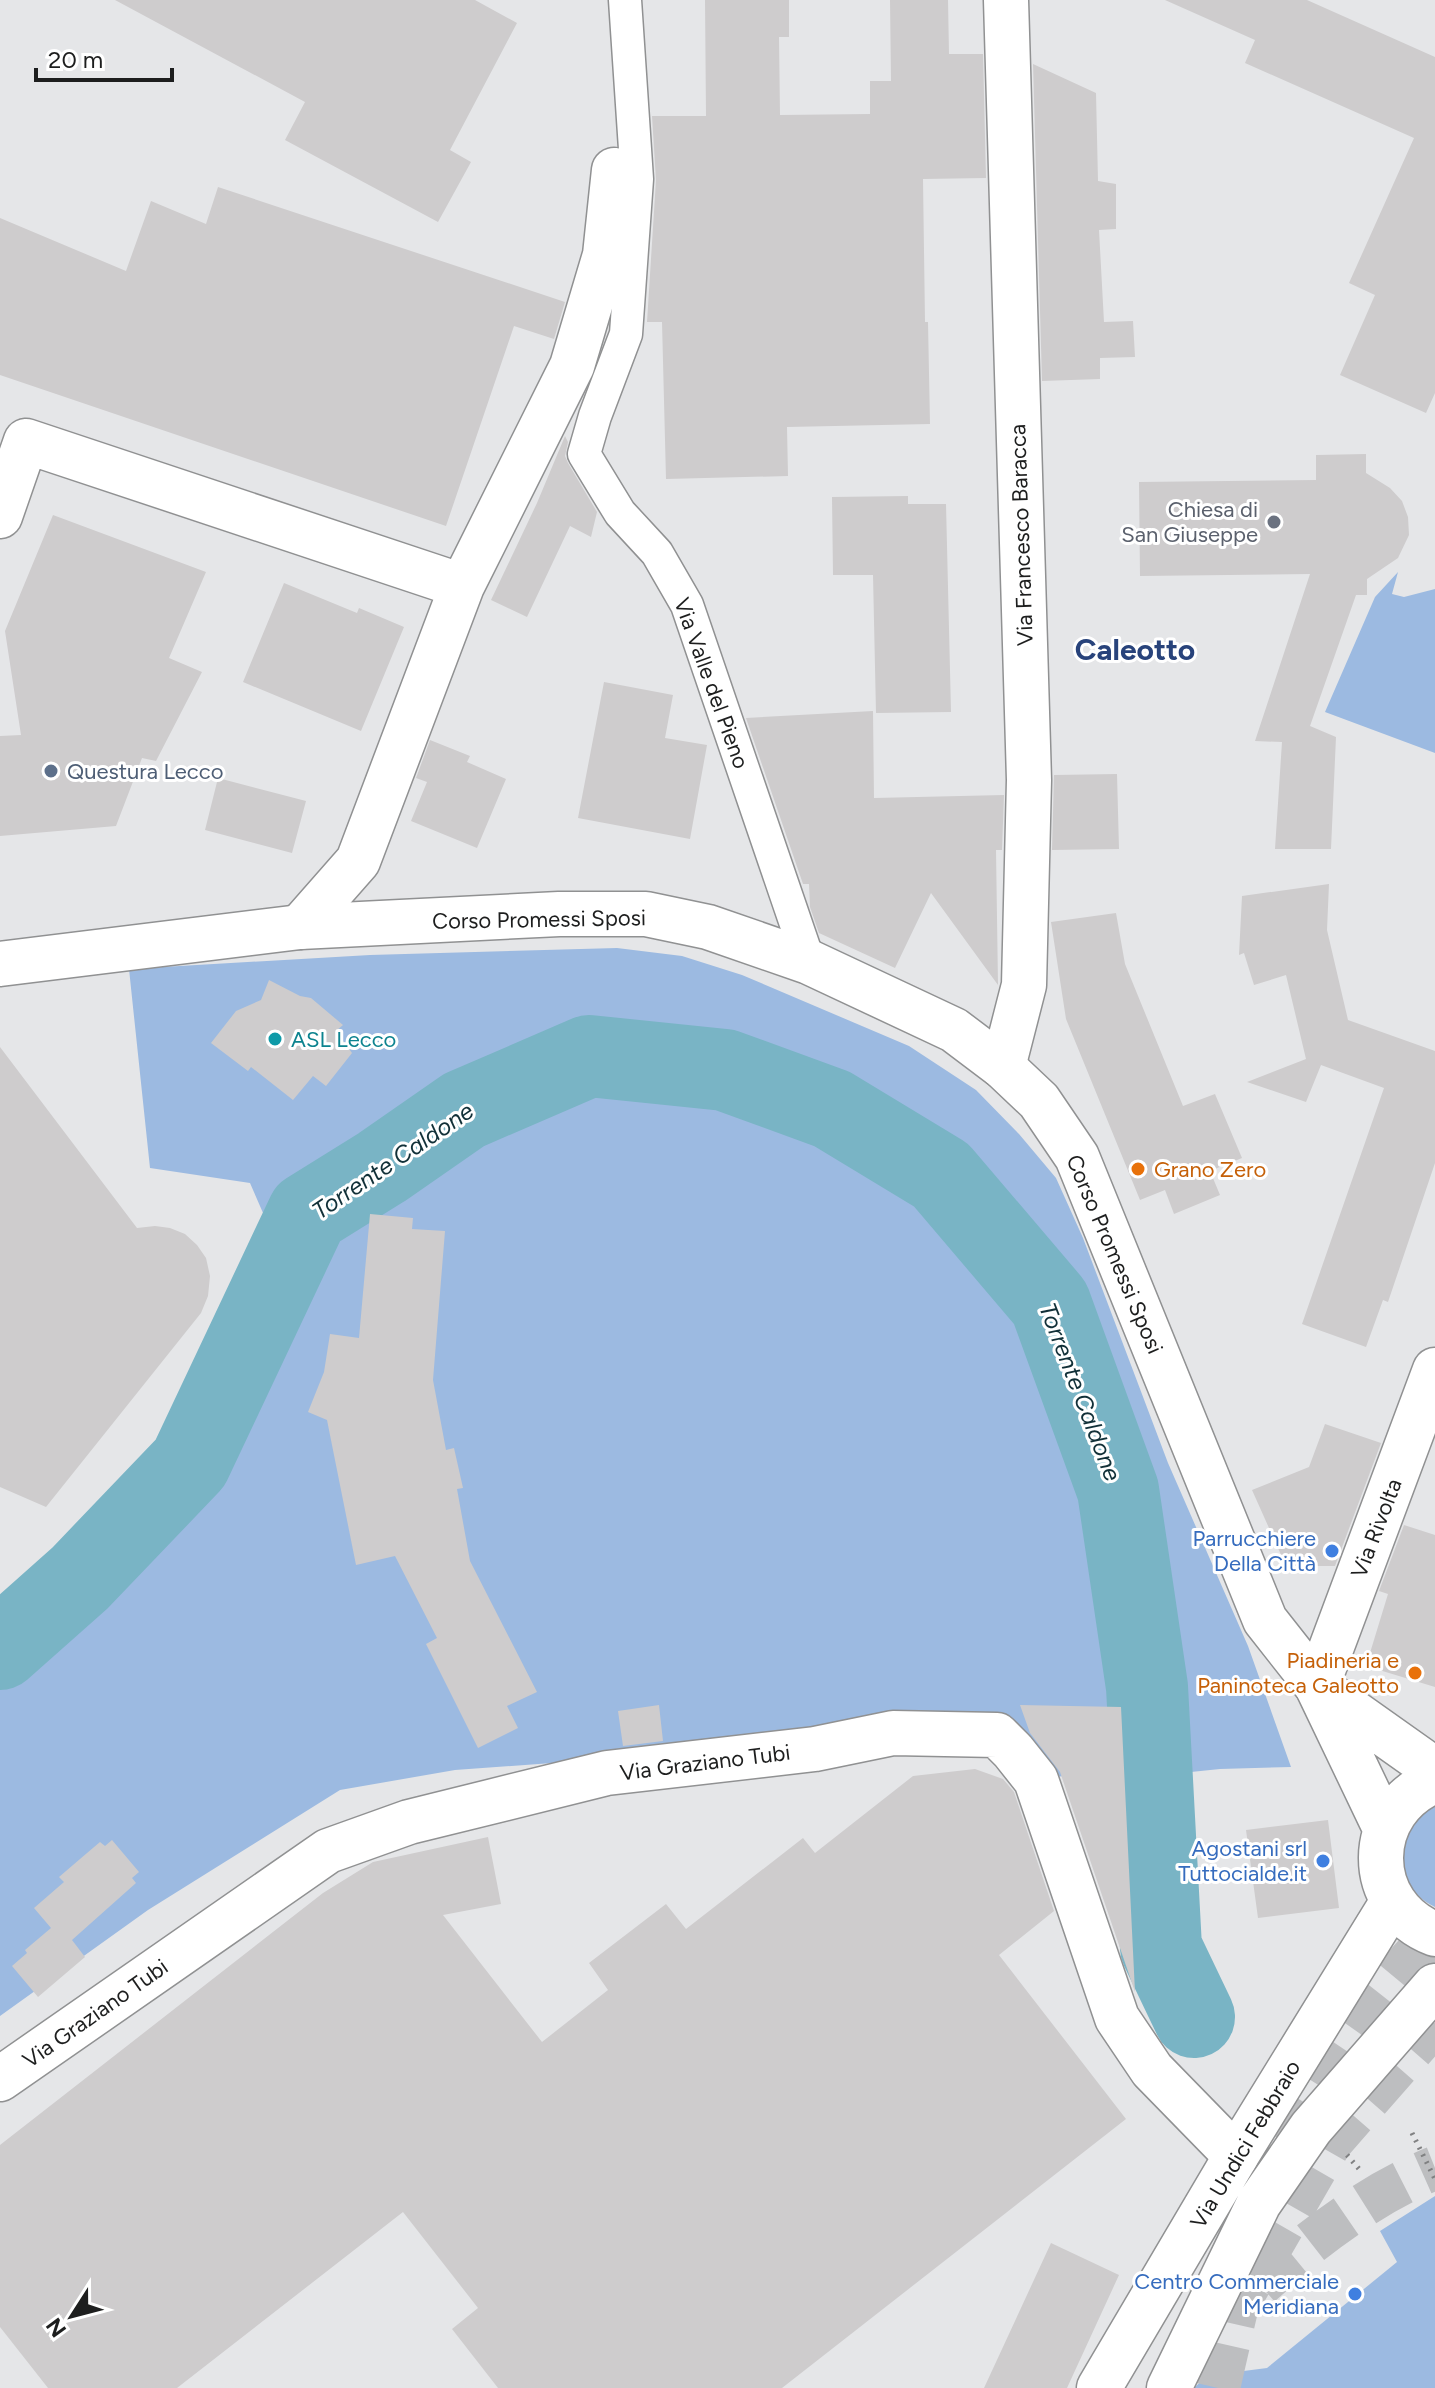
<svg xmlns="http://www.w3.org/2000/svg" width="1435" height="2388" viewBox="0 0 1435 2388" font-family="Figtree,sans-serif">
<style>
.green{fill:#9cbae1}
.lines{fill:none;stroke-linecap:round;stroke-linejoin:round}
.river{stroke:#79b4c5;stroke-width:82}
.building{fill:#cecccd}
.trunk-tunnel{stroke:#bdbec0;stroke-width:44;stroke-dasharray:44 22;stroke-linecap:butt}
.pedestrian-casing{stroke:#909192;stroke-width:35}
.minor-casing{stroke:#909192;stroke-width:47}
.tertiary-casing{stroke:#909192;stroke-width:47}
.path{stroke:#808182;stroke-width:5;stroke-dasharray:2 6;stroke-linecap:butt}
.pedestrian{stroke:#fff;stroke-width:32}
.minor{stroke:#fff;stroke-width:44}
.tertiary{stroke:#fff;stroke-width:44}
.worship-dot{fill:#6b7280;stroke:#fff;stroke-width:3}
.service-dot{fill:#5c6f8a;stroke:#fff;stroke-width:3}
.culture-dot{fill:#0f9aa8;stroke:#fff;stroke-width:3}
.food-dot{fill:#e8710a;stroke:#fff;stroke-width:3}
.shop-dot{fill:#3f7fe0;stroke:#fff;stroke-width:3}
.labels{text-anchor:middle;stroke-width:6;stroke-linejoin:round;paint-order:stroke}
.worship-label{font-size:22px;fill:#5b616d;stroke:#fff;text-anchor:end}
.street-label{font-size:22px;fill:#1d1e1e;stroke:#fff}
.service-label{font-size:22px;fill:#4e5e75;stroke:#fff;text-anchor:start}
.culture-label{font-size:22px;fill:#0d838f;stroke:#fff;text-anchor:start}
.food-label{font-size:22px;fill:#c56008;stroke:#fff;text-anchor:start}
.shop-label{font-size:22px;fill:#366cbe;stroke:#fff;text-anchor:end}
.water-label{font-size:24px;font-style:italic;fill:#113038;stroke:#fff}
.district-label{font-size:30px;font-weight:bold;fill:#28437b;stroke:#fff}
</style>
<rect width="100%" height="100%" fill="#e5e6e8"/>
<path class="green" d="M1398,572l-6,22 12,3 31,-8v164l-110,-41 50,-115z
M617,948l65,8 60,19 167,71 67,44 43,44 37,44 27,60 85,225 80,183 43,121 -71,2 -68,7 -28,-3 -94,5 -17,-27 -420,9 -138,10 -115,20 -192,120 -148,106v-396l9,-8 71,-34 110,-115 59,-124 21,-110 -20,-46 -100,-15 -21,-199 241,-14z
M1435,1794v113c-35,-18 -33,-42 -32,-76z
M1435,2196v192h-241l17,-16h25l31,-4 130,-106 -17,-31z"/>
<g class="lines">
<path class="river" d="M0,1649l80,-71 110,-115 118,-250 74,-46 82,-57 125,-54 136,14 107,39 109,66 109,128 68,187 29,197 14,261 33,69"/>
</g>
<path class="building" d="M115,0h360l42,23 -67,127 21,12 -33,60 -153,-82 20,-38z
M705,0h84v37h-10l1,78 90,-1v-33h21l-1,-81h58l1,54h34l3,124 -63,1 2,143h3l2,102 -143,3 1,49 -122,3 -4,-157h-15l9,-142 -4,-64h54z
M1165,0h142l128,57v336l-9,20 -86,-38 35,-80 -26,-12 65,-145 -169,-75 10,-23z
M1033,64l63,29 2,88 18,3v45l-17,1 5,92 29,-1 2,36 -35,1v21l-58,2z
M218,187l347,115 -11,37 -40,-13 -68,200 -446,-151v-157l126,53 25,-70 55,23z
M565,436l3,6 -3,14 3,7 29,49 -6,25 -21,-11 -43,91 -36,-17 46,-97z
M1366,454v19l24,15 12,13 6,16 1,18 -11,23 -31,21v16h-11l-46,131 26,11 -5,112h-56l7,-107 -27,-1 55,-167 -170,2 -1,-94 177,-2v-25z
M908,496v8h38l5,208 -75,1 -3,-138h-40l-1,-78z
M53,515l153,57 -37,86 33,14 -46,89 -14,-3 -26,68 -116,10v-100l21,-1 -16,-104z
M284,583l73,30 2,-5 45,19 -43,104 -118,-49z
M604,682l69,13 -8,43 42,7 -17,94 -112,-21z
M873,711l1,87 130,-3 -2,55h-6l2,135 -67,-92 -36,75 -76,-35 -9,-26 -1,-23h-6l-57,-166z
M430,740l40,16 -3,6 39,17 -29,69 -66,-27 16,-39 -11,-4z
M1117,774l2,75 -67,1 2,-75z
M218,778l88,23 -14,52 -87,-23z
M1329,884l-2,46 21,90 87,31v112l-47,139 -5,-2 -17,47 -64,-23 82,-236 -63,-23 -15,37 -59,-20 59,-23 -20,-84 -32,10 -10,-32 -5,2 3,-59z
M1116,913l9,51 58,142 32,-12 27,64 -32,13 10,24 -46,19 -9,-24 -25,10 -74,-181 -15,-97z
M269,980l31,16 11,2 32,27 -7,6 16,22 -26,33 -13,-10 -20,24 -42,-33 -3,4 -37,-28 25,-32 25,-11z
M0,1047l137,181 18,-2 15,2 15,6 12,11 9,13 4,18 -2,20 -7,17 -155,194 -46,-20z
M370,1214l43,4 -1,11 33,2 -12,149 13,70 8,-2 9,40 -6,1 13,72 67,131 -30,14 11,22 -40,20 -52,-104 11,-6 -42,-82 -39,9 -29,-145 -19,-8 16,-40 6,-38 29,4z
M1325,1424l56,19 -46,123h-49l-34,-76 57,-23z
M1404,1525l31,10v152l-69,-21 22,-72 -9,-3z
M659,1705l4,36 -40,5 -5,-35z
M1020,1705l101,2 14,285 -75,-220 -30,-39z
M975,1769l28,10 11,13 40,119 -55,44 127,164 -344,269h-284l-46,-59 26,-21 -75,-96 -226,176h-129l-48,-61v-182l323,-252 50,-31 115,-25 13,67 -58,11 99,127 66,-52 -19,-27 77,-59 20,25 117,-91 12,15 98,-77z
M1328,1820l11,88 -81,10 -12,-88z
M112,1840l27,32 -7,6 4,5 -64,57 13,17 -47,40 -26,-31 15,-13 -2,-3 26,-22 -17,-20 30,-26 -5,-5 21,-18 20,-17 5,4z
M1051,2243l68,32 -52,113h-83z"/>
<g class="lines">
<path class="trunk-tunnel" d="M1285,2142c42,-74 90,-148 150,-208
M1260,2285c52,-46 110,-91 175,-117
M1218,2388l19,-83 93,-162 105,-120"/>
<defs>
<path id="pedestrian" d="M625,0l12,179 -11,155 -31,82 -11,38 36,59 37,40 30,52 122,357"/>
<path id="minor" d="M0,516l26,-75 436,145
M300,927l58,-66 104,-275 110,-220 33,-111 9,-85
M1003,1067l21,-82 5,-205 -23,-780
M1317,1686l118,-316
M0,2079l328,-228 81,-29 198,-49 208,-24 78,-16 104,2 16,16 23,29 81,238 35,52 84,86"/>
<path id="tertiary" d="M0,964l300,-37 259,-13h87l62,13 101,35 145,68 49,37 36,34 38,56 188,463 52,66 68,142
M1322,1690l113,80
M1435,1781c-71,28 -73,125 0,153
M1099,2388l137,-232 157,-255
M1169,2388l90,-185 52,-75 124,-142"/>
</defs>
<use href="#pedestrian" class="pedestrian-casing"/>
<use href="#minor" class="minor-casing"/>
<use href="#tertiary" class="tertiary-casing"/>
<path class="path" d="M1412,2133l23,46
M1347,2155l13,15"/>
<use href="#pedestrian" class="pedestrian"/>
<use href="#minor" class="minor"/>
<use href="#tertiary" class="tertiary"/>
</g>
<circle class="worship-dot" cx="1274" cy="522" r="8"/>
<circle class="service-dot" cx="51" cy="771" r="8"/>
<circle class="culture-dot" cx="275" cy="1039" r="8"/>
<g class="food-dot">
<circle cx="1138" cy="1169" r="8"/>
<circle cx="1415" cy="1673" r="8"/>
</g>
<g class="shop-dot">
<circle cx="1332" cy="1551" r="8"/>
<circle cx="1323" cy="1861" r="8"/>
<circle cx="1355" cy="2294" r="8"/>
</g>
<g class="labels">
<g class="worship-label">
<text x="1258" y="517">Chiesa di<tspan x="1258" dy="25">San Giuseppe</tspan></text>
</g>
<g class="street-label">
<text transform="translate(1021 535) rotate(-92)" y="8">Via Francesco Baracca</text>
<text transform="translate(712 683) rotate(70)" y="8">Via Valle del Pieno</text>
<text transform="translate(539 919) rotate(-1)" y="8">Corso Promessi Sposi</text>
<text transform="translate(1115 1254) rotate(67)" y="8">Corso Promessi Sposi</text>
<text transform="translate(1376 1528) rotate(-69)" y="8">Via Rivolta</text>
<text transform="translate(705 1762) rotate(-7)" y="8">Via Graziano Tubi</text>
<text transform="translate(95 2013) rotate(-35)" y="8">Via Graziano Tubi</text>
<text transform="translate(1245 2144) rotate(-59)" y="8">Via Undici Febbraio</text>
</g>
<g class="service-label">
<text x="67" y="779">Questura Lecco</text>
</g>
<g class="culture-label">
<text x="291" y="1047">ASL Lecco</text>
</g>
<g class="food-label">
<text x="1154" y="1177">Grano Zero</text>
<text x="1399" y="1668" text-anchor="end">Piadineria e<tspan x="1399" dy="25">Paninoteca Galeotto</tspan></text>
</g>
<g class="shop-label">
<text x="1316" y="1546">Parrucchiere<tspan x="1316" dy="25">Della Città</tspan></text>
<text x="1307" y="1856">Agostani srl<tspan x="1307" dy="25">Tuttocialde.it</tspan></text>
<text x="1339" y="2289">Centro Commerciale<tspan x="1339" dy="25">Meridiana</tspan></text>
</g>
<g class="water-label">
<text transform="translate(393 1161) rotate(-34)" y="8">Torrente Caldone</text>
<text transform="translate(1080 1392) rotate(69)" y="8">Torrente Caldone</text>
</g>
<g class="district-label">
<text x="1135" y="660">Caleotto</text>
</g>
</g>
<g transform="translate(72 2316) rotate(234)" stroke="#ffffff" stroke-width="6" paint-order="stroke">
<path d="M0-6L14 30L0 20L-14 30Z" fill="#1d1e1e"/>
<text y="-12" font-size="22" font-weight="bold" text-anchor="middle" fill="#1d1e1e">N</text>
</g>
<path d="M36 68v12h136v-12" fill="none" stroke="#1d1e1e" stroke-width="4"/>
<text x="48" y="68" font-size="24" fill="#1d1e1e" stroke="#ffffff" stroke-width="6" paint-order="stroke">20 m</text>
</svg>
